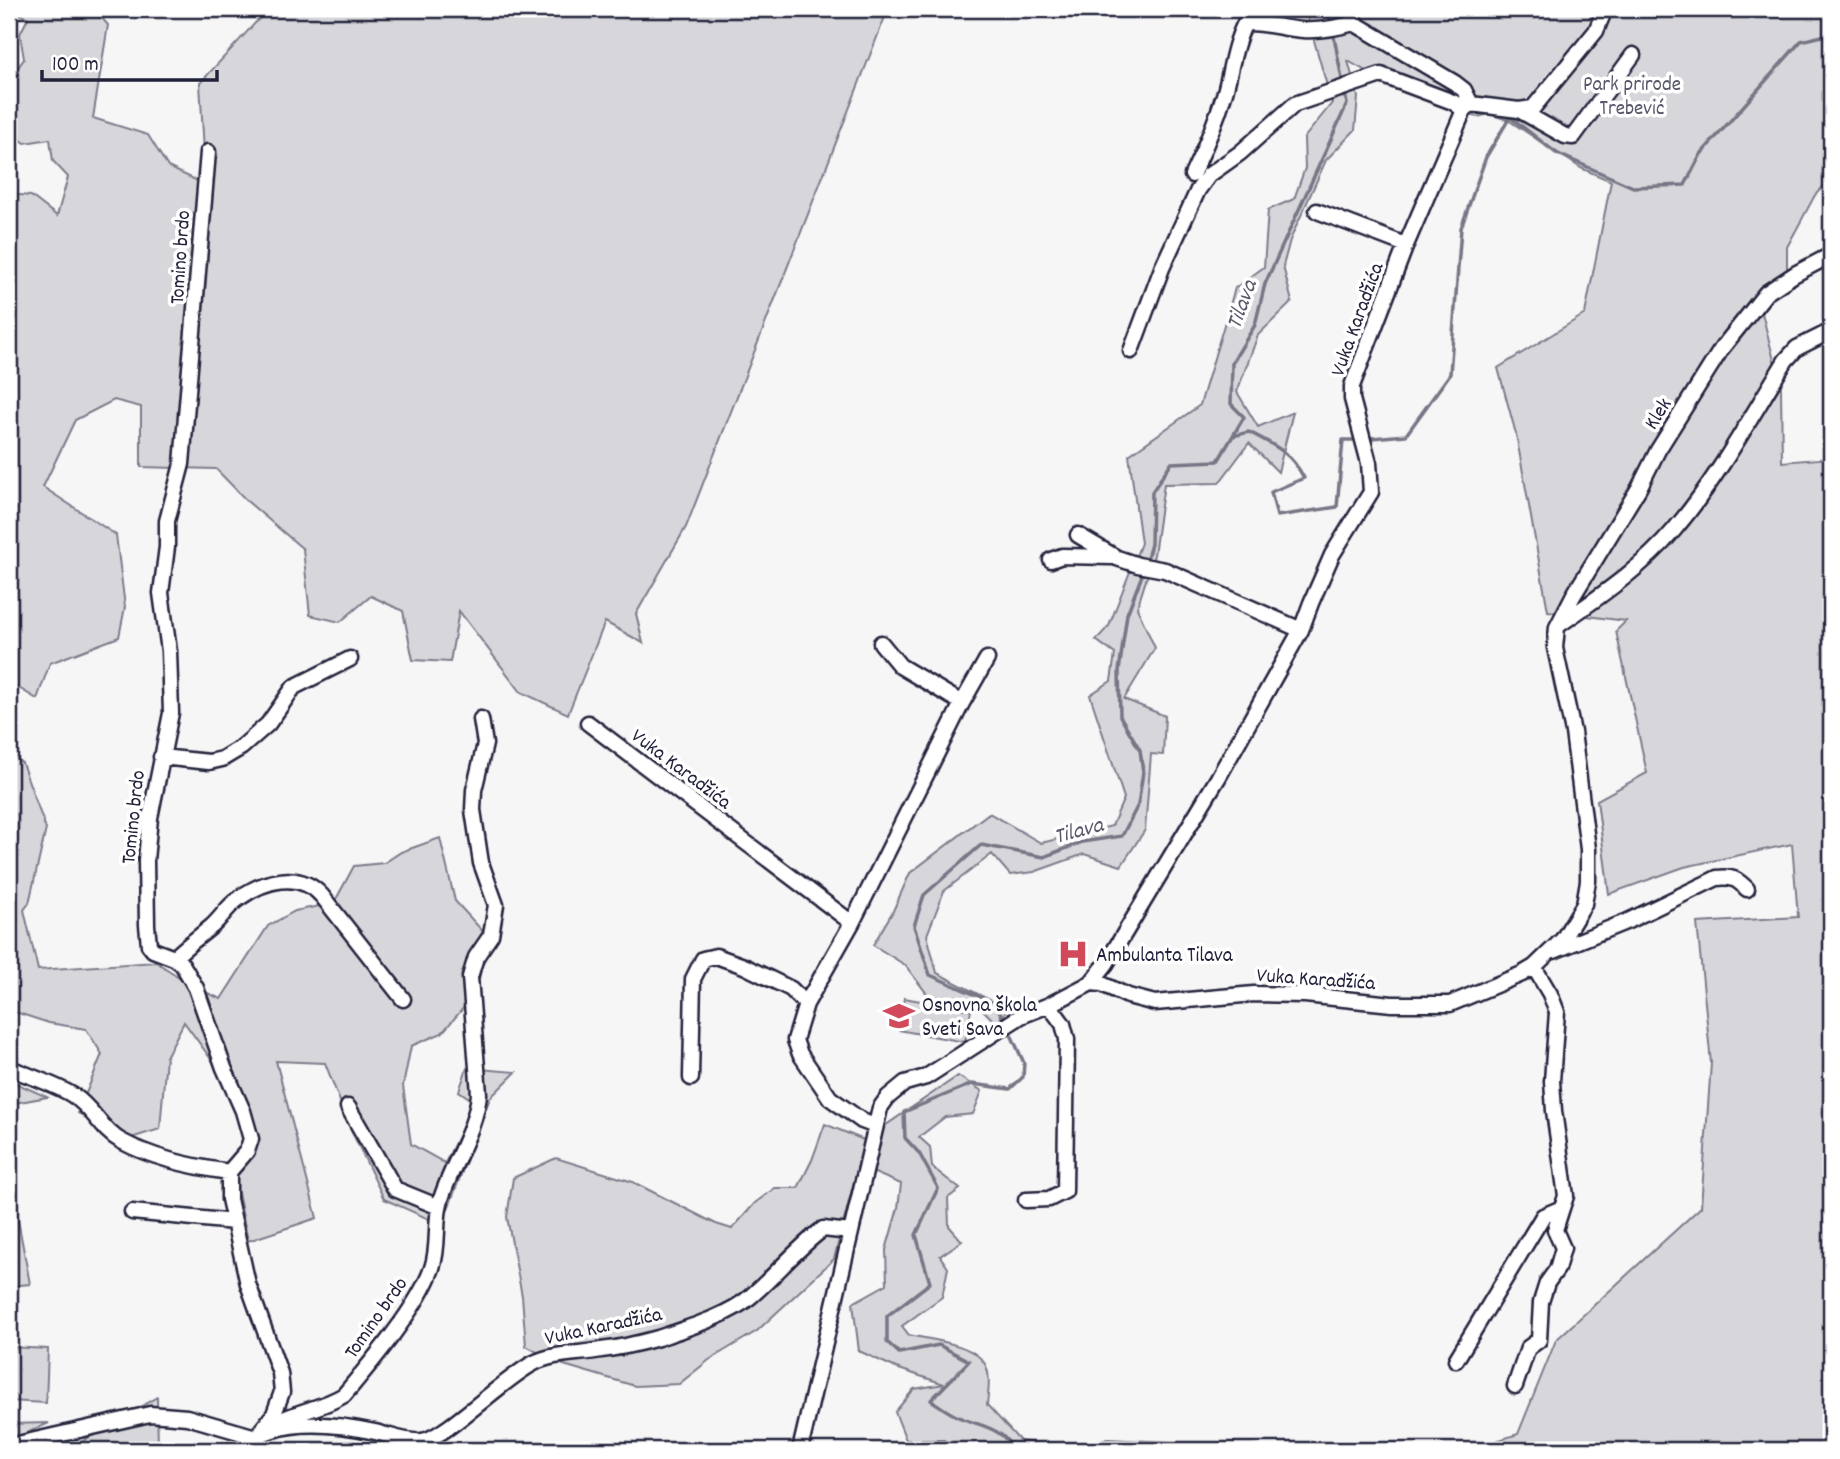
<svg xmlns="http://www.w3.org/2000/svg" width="1840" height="1459" viewBox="0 0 1840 1459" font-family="Dekko,sans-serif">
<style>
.green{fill:#d7d7db;stroke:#7c7c8b;stroke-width:2}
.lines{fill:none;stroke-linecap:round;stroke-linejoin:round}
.stream{stroke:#767685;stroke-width:3.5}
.minor-casing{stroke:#22223b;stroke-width:19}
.minor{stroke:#fff;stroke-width:14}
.labels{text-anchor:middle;stroke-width:7;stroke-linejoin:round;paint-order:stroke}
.park-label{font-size:21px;fill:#58586b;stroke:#fff}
.street-label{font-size:21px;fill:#22223b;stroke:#fff}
.poi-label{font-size:21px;fill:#22223b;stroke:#fff;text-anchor:start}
.water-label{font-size:23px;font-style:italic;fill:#5a5a6d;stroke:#fff}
</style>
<rect width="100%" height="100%" fill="#f6f6f7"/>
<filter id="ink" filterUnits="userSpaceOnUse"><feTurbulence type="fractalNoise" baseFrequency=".0143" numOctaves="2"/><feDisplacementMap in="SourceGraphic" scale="14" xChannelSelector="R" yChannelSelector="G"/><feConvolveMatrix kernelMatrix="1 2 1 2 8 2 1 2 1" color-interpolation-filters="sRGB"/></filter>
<g filter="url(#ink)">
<path class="green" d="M10,9h84l14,16 -15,93 55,17 20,32 38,18 -6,-102 68,-74h620l-202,518 -50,87 7,29 -38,-21 -37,92 -47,-22 -62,-81 -9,51 -37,-2 -10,-49 -32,-15 -31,26 -30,-7 -7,-66 -55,-47 -32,-33 -75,-2v-60l-27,-7 -39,20 -32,67 73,48 9,72 -6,30 -69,26 -13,36 -28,-17v-488l22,2 26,20 11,-39 -15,-16 -3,-22 -25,4 -16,-12v-51l15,-21 -4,-25 8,-16z
M1305,9h526v170l-16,16 -28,52v34l-26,28 20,79 1,74 49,-4v992h-363l50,-16 38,-94 145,-133 10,-144 -14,-140 101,-6 -6,-73 -108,23 -75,27 -12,-94 50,-27 -31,-142 10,-10 -78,-10 -32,-177 -18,-66 87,-54 26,-133 -30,-13 -73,-48 -19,-6 -11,3 -8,-2 -88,-35 -34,-19 10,36 -3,33 -29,30 -36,80 -7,26 9,36 -34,33 -21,57 21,35 35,-15 -15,60 -29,-29 -30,40 -55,1 -10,71 -17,53 18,40 -31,51 41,17 -2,39 -12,-1 -6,76 -24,36 -37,-12 -50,18 -24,3 -18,-21 -48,37 -17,44 10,38 70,36 -9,16 -18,-18 -49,-8 -26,-34 -32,-20 20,-34 17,-38 79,-60 52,30 71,-17 12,-28 -34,-103 21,-14 4,-27 -19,-14 13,-14 32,-83 -12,-88 71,-50 35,-117 29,-21 4,-57 26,-11 11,-31 -1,-30 28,-35z
M9,753l13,10 24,66 -17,74 -5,7 14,60 118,-8 40,26 25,11 47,-73 27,-15 39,-8 20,-37 30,-3 17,-11 39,-14 15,63 33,36 -12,56 -34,40 -31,13 -8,40 8,58 34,19 30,-61 -16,-11 8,-23 49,4 -26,26 -48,127 -58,-26 -32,-67 -27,-69 -49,-2 41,157 -69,23 -14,-67 19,-19 -32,-82 -37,-51 -18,35 -6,72 -32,10 -50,-26 24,-59 -16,-25 -37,-6 -40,-13z
M904,998l67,12 -6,32 -67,-12z
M958,1076l24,15 -9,23 -28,3 -26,20 11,10 2,20 28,22 -12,9 1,28 13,15 -22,15 8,12 -6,29 -40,29 7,9c22,5 66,8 77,31 5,11 2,28 1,39l33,36 38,5 50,-7 59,3 -6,8h-209l-8,-10h-38l-11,-28 19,-23 30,-5 -48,-16 -37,-17 -6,-48 34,-19 -1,-34 12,-42 3,-24 -43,-18 -24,93 -77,72 -48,29 -30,24 -44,2 -78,-23 -31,-17 -4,-50 -15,-79 6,-39 43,-20 77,24 83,42 16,5 23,-26 20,-15h23l14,-28 13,-36 39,16z
M9,1080l38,17 -38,7z
M9,1172l21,112 -21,2z
M9,1347l39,2 -2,54 -37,-2z
M157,1397l1,53h-90z
M49,1423l-40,18v-17z"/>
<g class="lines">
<path class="stream" d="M1327,9l4,15
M1333,31l10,54
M1233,436l16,-4c25,13 42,20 55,46l-33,14 6,24 60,-9 6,-67h10
M1372,438l34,-3 44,-61 11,-146 25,-71 24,-40 46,36 77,34 52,-2 16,-31 100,-113 30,-7
M1146,562l5,-18 1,-52 19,-29 47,-2 26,-44 -13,-13 1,-41 23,-38 10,-41 82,-180 -2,-11
M1005,1023l-9,-19 -66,-29 -16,-49 10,-31 57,-50 63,12 38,-15 40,-6 16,-31 5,-33 -3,-22 -20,-34 -1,-45 8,-57 17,-44
M1009,1030l15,33 -1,14 -13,12 -38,-5 -68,28 1,26 14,15 19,35 -22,47 14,48 -43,33v26l12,11 40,-8 30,16 -38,39c9,6 19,14 30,18 20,8 42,10 52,32"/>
<defs>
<path id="minor" d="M1471,104l48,6 14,-2 63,-77 9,-22
M1519,110l46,26 8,1 60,-82
M208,152l-26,312 -15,57v26l-6,46 8,58 2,62 -21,105 -4,42 1,65 2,20 4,5 21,8 8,6 14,24 28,80 19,43 8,28 -4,12 -18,21v27l19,85 32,89 2,19 -8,22 -18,23
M1192,175c13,-27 24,-54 33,-83 6,-22 9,-48 20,-69 20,-1 38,6 58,7 17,1 34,-2 51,-7
M1317,211l89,34
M1131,351l31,-83 36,-78 11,-15 31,-22 55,-49 86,-29 72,27 11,8
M1078,535l39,23 21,7 27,5 136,60
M1051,560l11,-4 50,1
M1559,625c40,-28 84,-58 115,-95 44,-52 76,-112 112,-170l11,-12 34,-17
M881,643l19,23 62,37
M588,723l264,200 -46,81
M161,757l48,5 13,-3 20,-12 26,-23 26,-37 56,-28
M852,923l110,-220 25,-44
M1554,951l74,-30 89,-43c15,-2 20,1 30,11
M174,958c12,-12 25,-21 38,-32 9,-8 16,-20 26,-27 26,-19 61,-29 84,-3l81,103
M1091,983l11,1 26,12 27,7 99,-9 51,1 87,9h58l72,-30 12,-7 29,-28 21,-35 4,-23v-32l-15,-117 -18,-84 2,-21 16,-31 66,-108 19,-38 64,-102 44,-55 29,-19 36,-19
M15,1070c19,8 42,15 59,26 19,12 27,34 47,45 33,18 72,26 108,31
M691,1078l2,-99 10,-20 13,-3 28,10 47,23 15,15 -11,36 5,14 30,44 32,23 13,5
M348,1107l47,82 44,18
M1026,1200l23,-1 16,-8 2,-152 -4,-15 -14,-19
M132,1212l102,10
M1456,1360l87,-144 19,-8 4,-12 -12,-85 -2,-30 5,-69 -7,-18 -16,-27
M1515,1386l13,-38 11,-8 2,-38 6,-19 10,-14 6,-21 -8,-18 7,-22
M268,1428c24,-17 52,-18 76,-33 27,-32 75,-89 88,-127 8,-23 2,-46 9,-69 11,-35 35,-69 38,-105l-9,-117 6,-20 15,-22 5,-30 -15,-42 -8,-53 1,-20 11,-46 -4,-25
M9,1446l141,-32 37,3 69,20
M239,1450c33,-34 94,-27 136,-18 14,3 32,11 47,9 23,-3 82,-63 112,-78 19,-10 46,-9 67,-13 19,-2 39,-7 57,-12 27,-9 70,-22 92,-41 25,-21 46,-48 73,-68l27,3
M800,1450l80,-342 8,-11 17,-14 21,-6 95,-61 28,-11 42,-22 15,-19 112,-186 83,-148 10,-27 21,-48 39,-63 -2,-29 -17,-64v-13l54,-141 58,-135 7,-6 -7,-14 -9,-7 -101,-60 -1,-14"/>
</defs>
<use href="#minor" class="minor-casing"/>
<use href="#minor" class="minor"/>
</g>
</g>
<defs>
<symbol id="hospital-bare" viewBox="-9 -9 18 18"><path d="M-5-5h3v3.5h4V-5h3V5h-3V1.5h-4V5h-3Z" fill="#d1495b" stroke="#fff" stroke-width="2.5" paint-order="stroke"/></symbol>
<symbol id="school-bare" viewBox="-9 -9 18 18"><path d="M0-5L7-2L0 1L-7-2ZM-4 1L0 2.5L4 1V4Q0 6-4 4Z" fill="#d1495b" stroke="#fff" stroke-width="2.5" paint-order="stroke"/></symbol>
</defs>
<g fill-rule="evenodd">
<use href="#hospital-bare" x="1051" y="932" width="44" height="44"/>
<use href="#school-bare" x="877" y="994" width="44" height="44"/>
</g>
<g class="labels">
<g class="park-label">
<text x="1632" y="90">Park prirode<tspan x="1632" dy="24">Trebević</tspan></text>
</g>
<g class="street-label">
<text transform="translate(179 257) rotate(-86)" y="7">Tomino brdo</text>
<text transform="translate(1356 319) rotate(-70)" y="7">Vuka Karadžića</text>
<text transform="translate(1657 413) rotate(-58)" y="7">Klek</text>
<text transform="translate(682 768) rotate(37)" y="7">Vuka Karadžića</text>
<text transform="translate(132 817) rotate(-84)" y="7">Tomino brdo</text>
<text transform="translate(1316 978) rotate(4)" y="7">Vuka Karadžića</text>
<text transform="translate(375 1317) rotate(-55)" y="7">Tomino brdo</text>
<text transform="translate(603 1325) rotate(-12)" y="7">Vuka Karadžića</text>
</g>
<g class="poi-label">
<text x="1096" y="961">Ambulanta Tilava</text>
<text x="922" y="1011">Osnovna škola<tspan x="922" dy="24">Sveti Sava</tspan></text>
</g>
<g class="water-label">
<text transform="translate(1240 304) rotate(-70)" y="8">Tilava</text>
<text transform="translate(1078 829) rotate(-15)" y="8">Tilava</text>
</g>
</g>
<rect width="1840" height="1459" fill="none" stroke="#fff" stroke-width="35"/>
<rect x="18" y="18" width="1805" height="1424" fill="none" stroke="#22223b" stroke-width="2.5" filter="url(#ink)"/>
<path d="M42 70v10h175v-10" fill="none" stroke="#22223b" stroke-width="3.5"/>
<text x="52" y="70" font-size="21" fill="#22223b" stroke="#ffffff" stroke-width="5" paint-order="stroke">100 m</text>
</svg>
